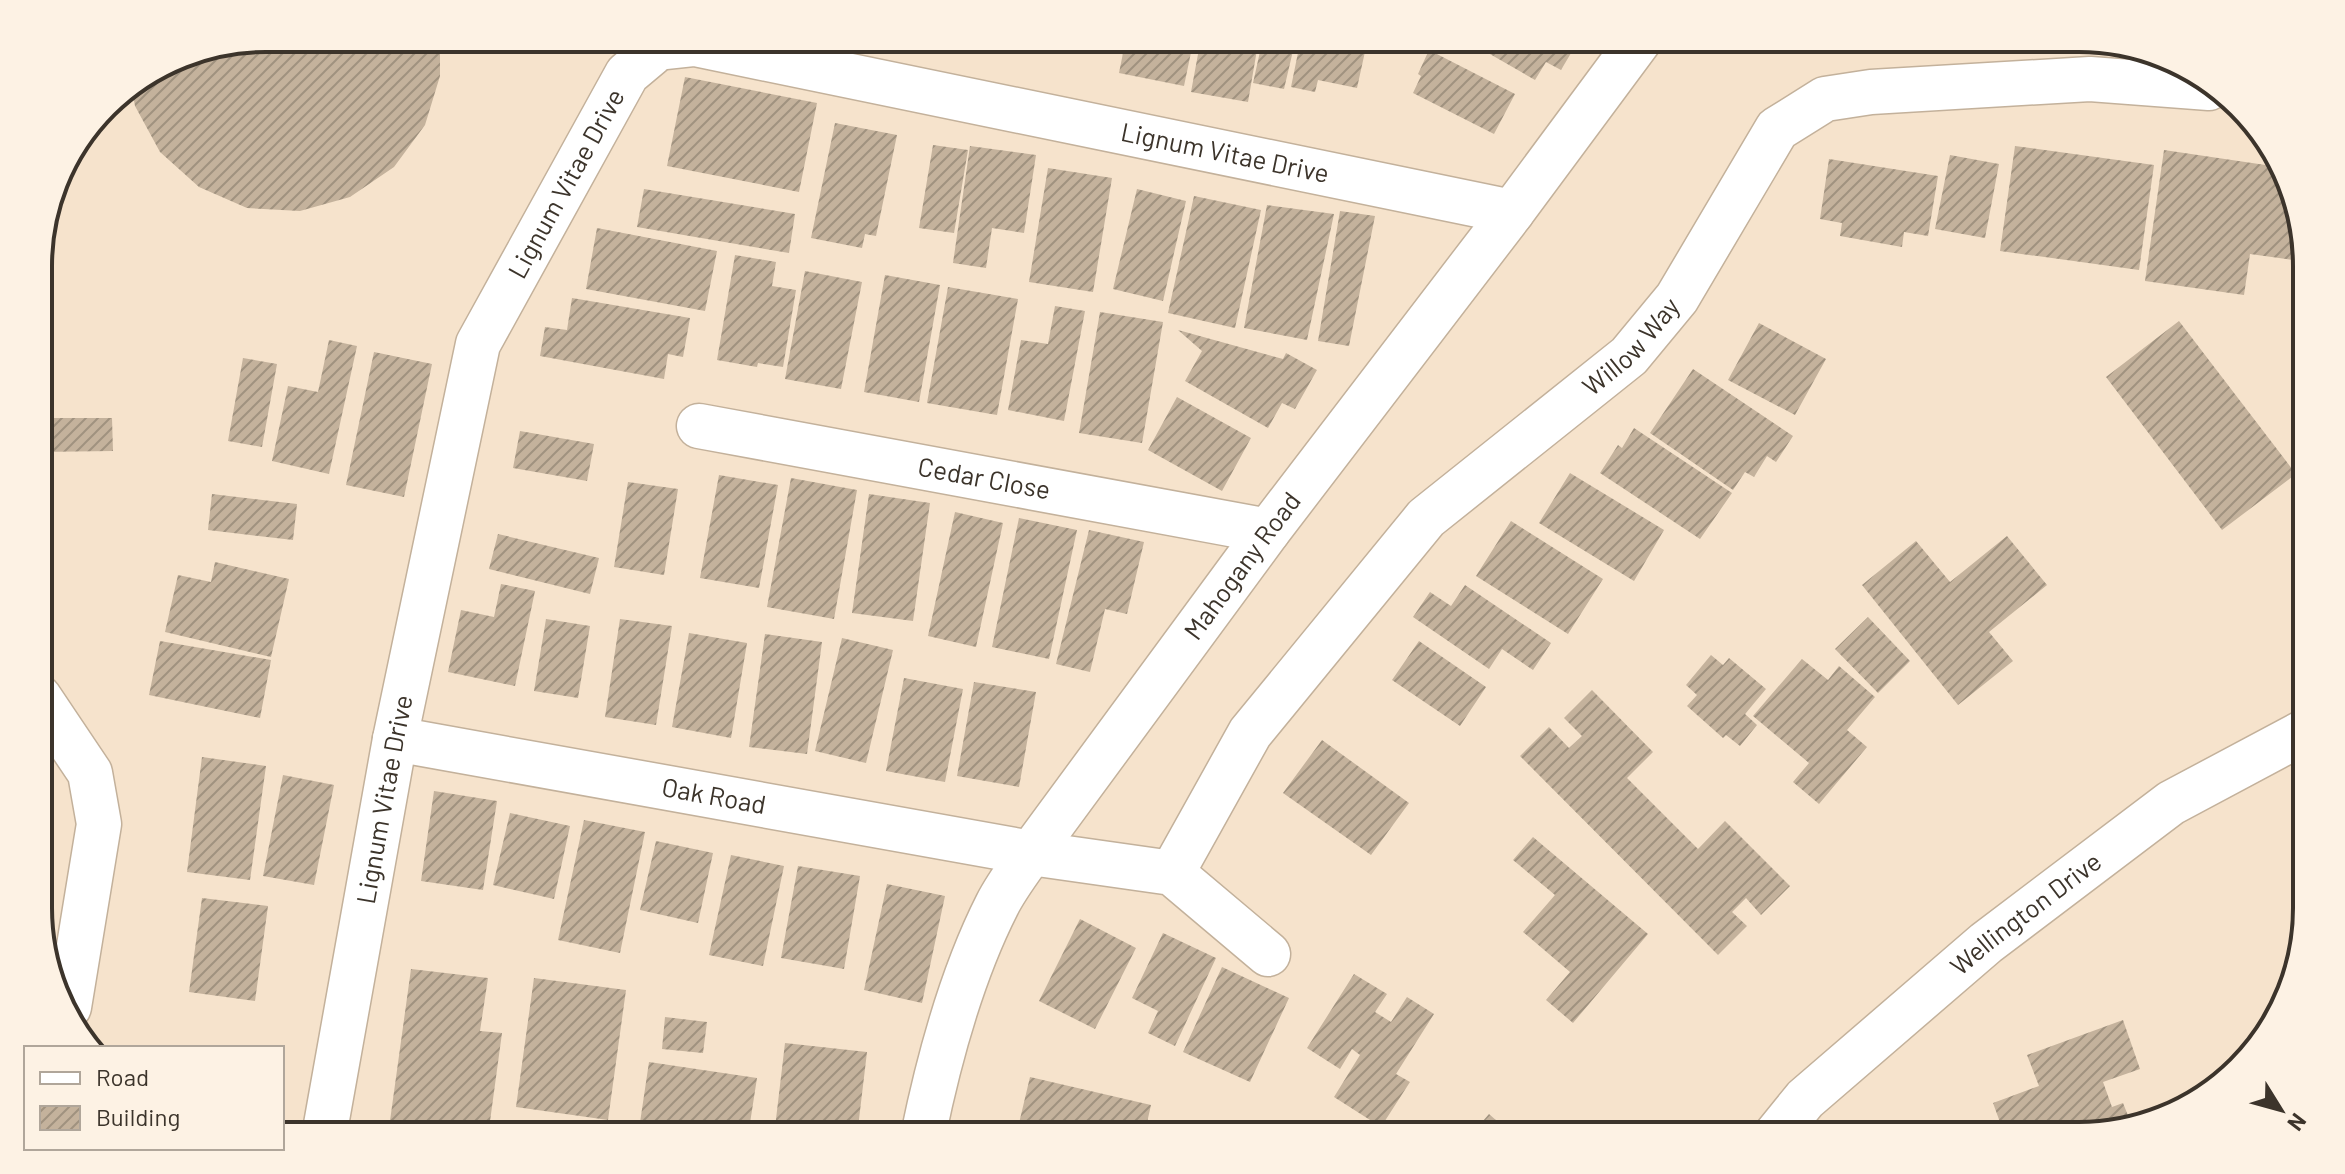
<svg xmlns="http://www.w3.org/2000/svg" width="2345" height="1174" viewBox="0 0 2345 1174" font-family="Barlow,sans-serif">
<style>
.building{fill:url(#building-hatch)}
.lines{fill:none;stroke-linecap:round;stroke-linejoin:round}
.minor-casing{stroke:#c3b19b;stroke-width:47}
.minor{stroke:#fff;stroke-width:44}
.labels{text-anchor:middle;stroke-width:6;stroke-linejoin:round;paint-order:stroke}
.street-label{font-size:26px;fill:#3c342b;stroke:#fdf2e4}
.rim{fill:none;stroke:#3c342b;stroke-width:4}
</style>
<defs>
<pattern id="building-hatch" width="6" height="6" patternUnits="userSpaceOnUse" patternTransform="scale(2)"><rect width="6" height="6" fill="#c4b29c"/><path d="M-1 1l2-2M0 6l6-6M5 7l2-2" fill="none" stroke="#a0927f"/></pattern>
</defs>
<rect width="100%" height="100%" fill="#f6e3cc"/>
<path class="building" d="M266,38h174v38l-15,49 -31,42 -44,30 -50,14 -53,-3 -48,-21 -39,-35 -25,-46 -4,-21 48,-30z
M973,38h62l-3,15z
M1043,38h35l-2,11 -34,-6z
M1126,38h68l-10,48 -65,-13z
M1201,38h58l-11,64 -57,-10z
M1263,38h33l-12,51 -31,-6z
M1301,38h67l-11,50 -39,-8 -3,12 -24,-5z
M1462,38h106l9,5 -16,27 -15,-8 -11,18z
M1429,50l86,44 -21,40 -81,-41 8,-17 -3,-2z
M685,77l132,26 -18,89 -132,-26z
M835,123l62,12 -21,101 -11,-2 -3,14 -51,-10z
M933,145l35,5 -14,83 -35,-5z
M970,146l66,9 -12,78 -32,-5 -6,40 -33,-5z
M2015,146l139,19 -15,105 -139,-19z
M2164,150l115,17 20,53 -6,40 -43,-6 -6,41 -99,-14z
M1950,155l49,9 -14,74 -50,-9z
M1829,159l109,17 -10,60 -24,-4 -2,15 -62,-11 2,-13 -22,-4z
M1048,168l64,10 -19,114 -64,-10z
M644,189l151,25 -6,39 -152,-26z
M1137,189l49,12 -23,100 -50,-12z
M1194,196l67,14 -26,118 -67,-15z
M1267,205l67,9 -27,126 -63,-12z
M1340,211l35,5 -26,130 -31,-5z
M597,228l120,23 -12,60 -119,-22z
M735,255l41,7 -4,24 24,4 -13,77 -25,-4 -1,4 -40,-7z
M805,271l57,11 -21,107 -56,-10z
M885,275l55,10 -21,117 -55,-10z
M948,287l70,12 -21,116 -70,-12z
M572,298l118,20 -7,39 -15,-3 -4,25 -124,-23 5,-29 22,3z
M1055,306l30,5 -21,110 -56,-11 13,-70 27,4z
M1100,312l63,10 -21,121 -63,-10z
M2179,321l117,153 -74,56 -116,-153z
M1759,323l67,36 -31,56 -67,-35z
M1178,330l105,29 3,-6 31,17 -22,39 -13,-6 -14,25 -83,-47 17,-30z
M329,340l28,6 -28,128 -57,-13 16,-75 30,6z
M374,352l58,12 -28,133 -58,-12z
M243,358l34,6 -15,83 -34,-6z
M1693,369l100,67 -17,26 -9,-6 -13,21 -9,-5 -12,18 -83,-57z
M1177,397l74,41 -29,53 -74,-41z
M39,408h13v10h60l1,33 -74,1z
M1634,428l98,65 -32,46 -100,-66 18,-28 4,3z
M520,431l74,13 -7,37 -74,-13z
M1570,473l94,57 -30,51 -95,-58z
M719,475l59,10 -19,103 -59,-10z
M791,478l66,12 -23,129 -67,-12z
M628,482l50,7 -14,86 -50,-8z
M212,494l85,10 -4,36 -85,-10z
M869,494l61,9 -17,118 -61,-8z
M955,512l48,11 -27,124 -48,-11z
M1019,518l58,12 -28,129 -57,-12z
M1511,521l92,58 -35,55 -92,-58z
M1089,530l55,12 -17,72 -22,-5 -15,63 -34,-8z
M498,534l101,24 -9,36 -101,-25z
M2007,536l40,49 -58,47 24,29 -55,44 -96,-120 54,-44 34,41z
M215,562l74,17 -18,78 -106,-25 13,-57 33,7z
M501,584l34,7 -20,95 -67,-14 13,-62 33,7z
M1465,585l86,58 -18,27 -31,-21 -13,20 -76,-52 17,-25 21,14z
M1868,617l42,44 -32,32 -43,-44z
M546,619l44,7 -12,72 -44,-7z
M620,619l52,7 -16,99 -51,-8z
M689,633l58,10 -16,95 -59,-11z
M765,634l57,8 -15,112 -58,-7z
M842,638l51,12 -27,113 -51,-12z
M160,641l111,19 -11,58 -111,-23z
M1419,641l67,46 -26,39 -68,-46z
M1711,655l12,10 6,-7 37,31 -21,25 12,11 -17,21 -14,-11 -3,3 -36,-32 10,-11 -11,-10z
M1802,659l26,21 11,-14 36,31 -28,33 20,17 -48,57 -26,-22 16,-19 -56,-47z
M904,678l59,11 -18,93 -59,-11z
M974,682l62,10 -17,95 -62,-11z
M1592,690l61,62 -26,26 71,71 27,-28 65,65 -29,29 -15,-17 -14,14 15,14 -29,29 -198,-199 29,-29 20,21 13,-12 -18,-18z
M1322,740l87,63 -38,52 -88,-62z
M202,757l64,9 -16,114 -63,-8z
M283,775l51,10 -20,100 -51,-9z
M434,791l63,10 -14,89 -62,-9z
M510,813l60,13 -16,73 -61,-14z
M584,820l61,12 -25,121 -62,-13z
M1533,837l115,97 -75,89 -27,-23 24,-28 -47,-40 32,-37 -42,-35z
M656,841l57,12 -15,70 -58,-13z
M731,855l53,11 -21,100 -54,-11z
M798,866l62,10 -16,93 -63,-11z
M887,884l58,12 -23,107 -58,-13z
M202,898l66,8 -13,95 -66,-9z
M1080,919l56,29 -41,81 -56,-28z
M1163,933l53,25 -41,88 -27,-13 10,-22 -26,-13z
M1222,967l67,31 -39,84 -67,-30z
M411,969l77,9 -8,53 22,2 -14,103h-39l-60,-8z
M1354,974l33,20 -12,18 16,10 16,-25 27,17 -38,60 14,8 -29,45 -47,-30 26,-42 -8,-6 -12,20 -33,-21z
M534,978l92,12 -18,130 -92,-13z
M665,1017l42,5 -4,31 -41,-4z
M2123,1020l17,49 -37,13 9,25 11,-4 8,20 -38,13h-88l-12,-33 46,-17 -12,-31z
M785,1043l82,9 -10,84h-83z
M649,1062l108,16 -9,58h-110z
M1030,1077l121,28 -7,31h-128z
M1489,1114l25,22h-44z"/>
<g class="lines">
<defs>
<g id="minor">
<path id="s1" d="M699,426l569,105"/>
<path d="M39,697l51,76 9,51 -30,183"/>
<path id="s2" d="M395,739l636,114 141,20 96,81"/>
<path id="s3" d="M1172,873l78,-140 176,-215 203,-162 48,-58 100,-169 48,-30 46,-7 219,-13 119,9"/>
<path id="s4" d="M324,1136l71,-397 83,-395 149,-270 31,-26 37,-4 817,168"/>
<path id="s5" d="M923,1136c16,-78 38,-160 74,-231 9,-18 22,-35 34,-52l237,-322 244,-319 129,-174"/>
<path id="s6" d="M1775,1136l30,-37 181,-156 185,-140 135,-72"/>
</g>
</defs>
<use href="#minor" class="minor-casing"/>
<use href="#minor" class="minor"/>
</g>
<g class="labels">
<g class="street-label">
<text dy="9" stroke="none"><textPath href="#s4" startOffset="1734">Lignum Vitae Drive</textPath></text>
<text dy="9" stroke="none"><textPath href="#s4" startOffset="990">Lignum Vitae Drive</textPath></text>
<text dy="9" stroke="none"><textPath href="#s3" startOffset="706">Willow Way</textPath></text>
<text dy="9" stroke="none"><textPath href="#s1" startOffset="290">Cedar Close</textPath></text>
<text dy="9" stroke="none"><textPath href="#s5" startOffset="662">Mahogany Road</textPath></text>
<text dy="9" stroke="none"><textPath href="#s2" startOffset="324">Oak Road</textPath></text>
<text dy="9" stroke="none"><textPath href="#s4" startOffset="342">Lignum Vitae Drive</textPath></text>
<text dy="9" stroke="none"><textPath href="#s6" startOffset="336">Wellington Drive</textPath></text>
</g>
</g>
<path d="M0 0H2345V1174H0ZM266 52H2079A214 214 0 0 1 2293 266V908A214 214 0 0 1 2079 1122H266A214 214 0 0 1 52 908V266A214 214 0 0 1 266 52Z" fill="#fdf2e4" fill-rule="evenodd"/>
<path class="rim" d="M266 52H2079A214 214 0 0 1 2293 266V908A214 214 0 0 1 2079 1122H266A214 214 0 0 1 52 908V266A214 214 0 0 1 266 52Z"/>
<rect x="24" y="1046" width="260" height="104" fill="#fdf2e4" stroke="#b0a69a" stroke-width="2"/>
<rect x="40" y="1072" width="40" height="12" fill="#ffffff" stroke="#b0a69a" stroke-width="2"/>
<text x="96" y="1086" font-size="24" fill="#3c342b">Road</text>
<rect x="40" y="1106" width="40" height="24" fill="url(#building-hatch)" stroke="#b0a69a" stroke-width="2"/>
<text x="96" y="1126" font-size="24" fill="#3c342b">Building</text>
<g transform="translate(2281 1110) rotate(127)" stroke="#fdf2e4" stroke-width="6" paint-order="stroke">
<path d="M0-6L14 30L0 20L-14 30Z" fill="#3c342b"/>
<text y="-12" font-size="22" font-weight="bold" text-anchor="middle" fill="#3c342b">N</text>
</g>
</svg>
